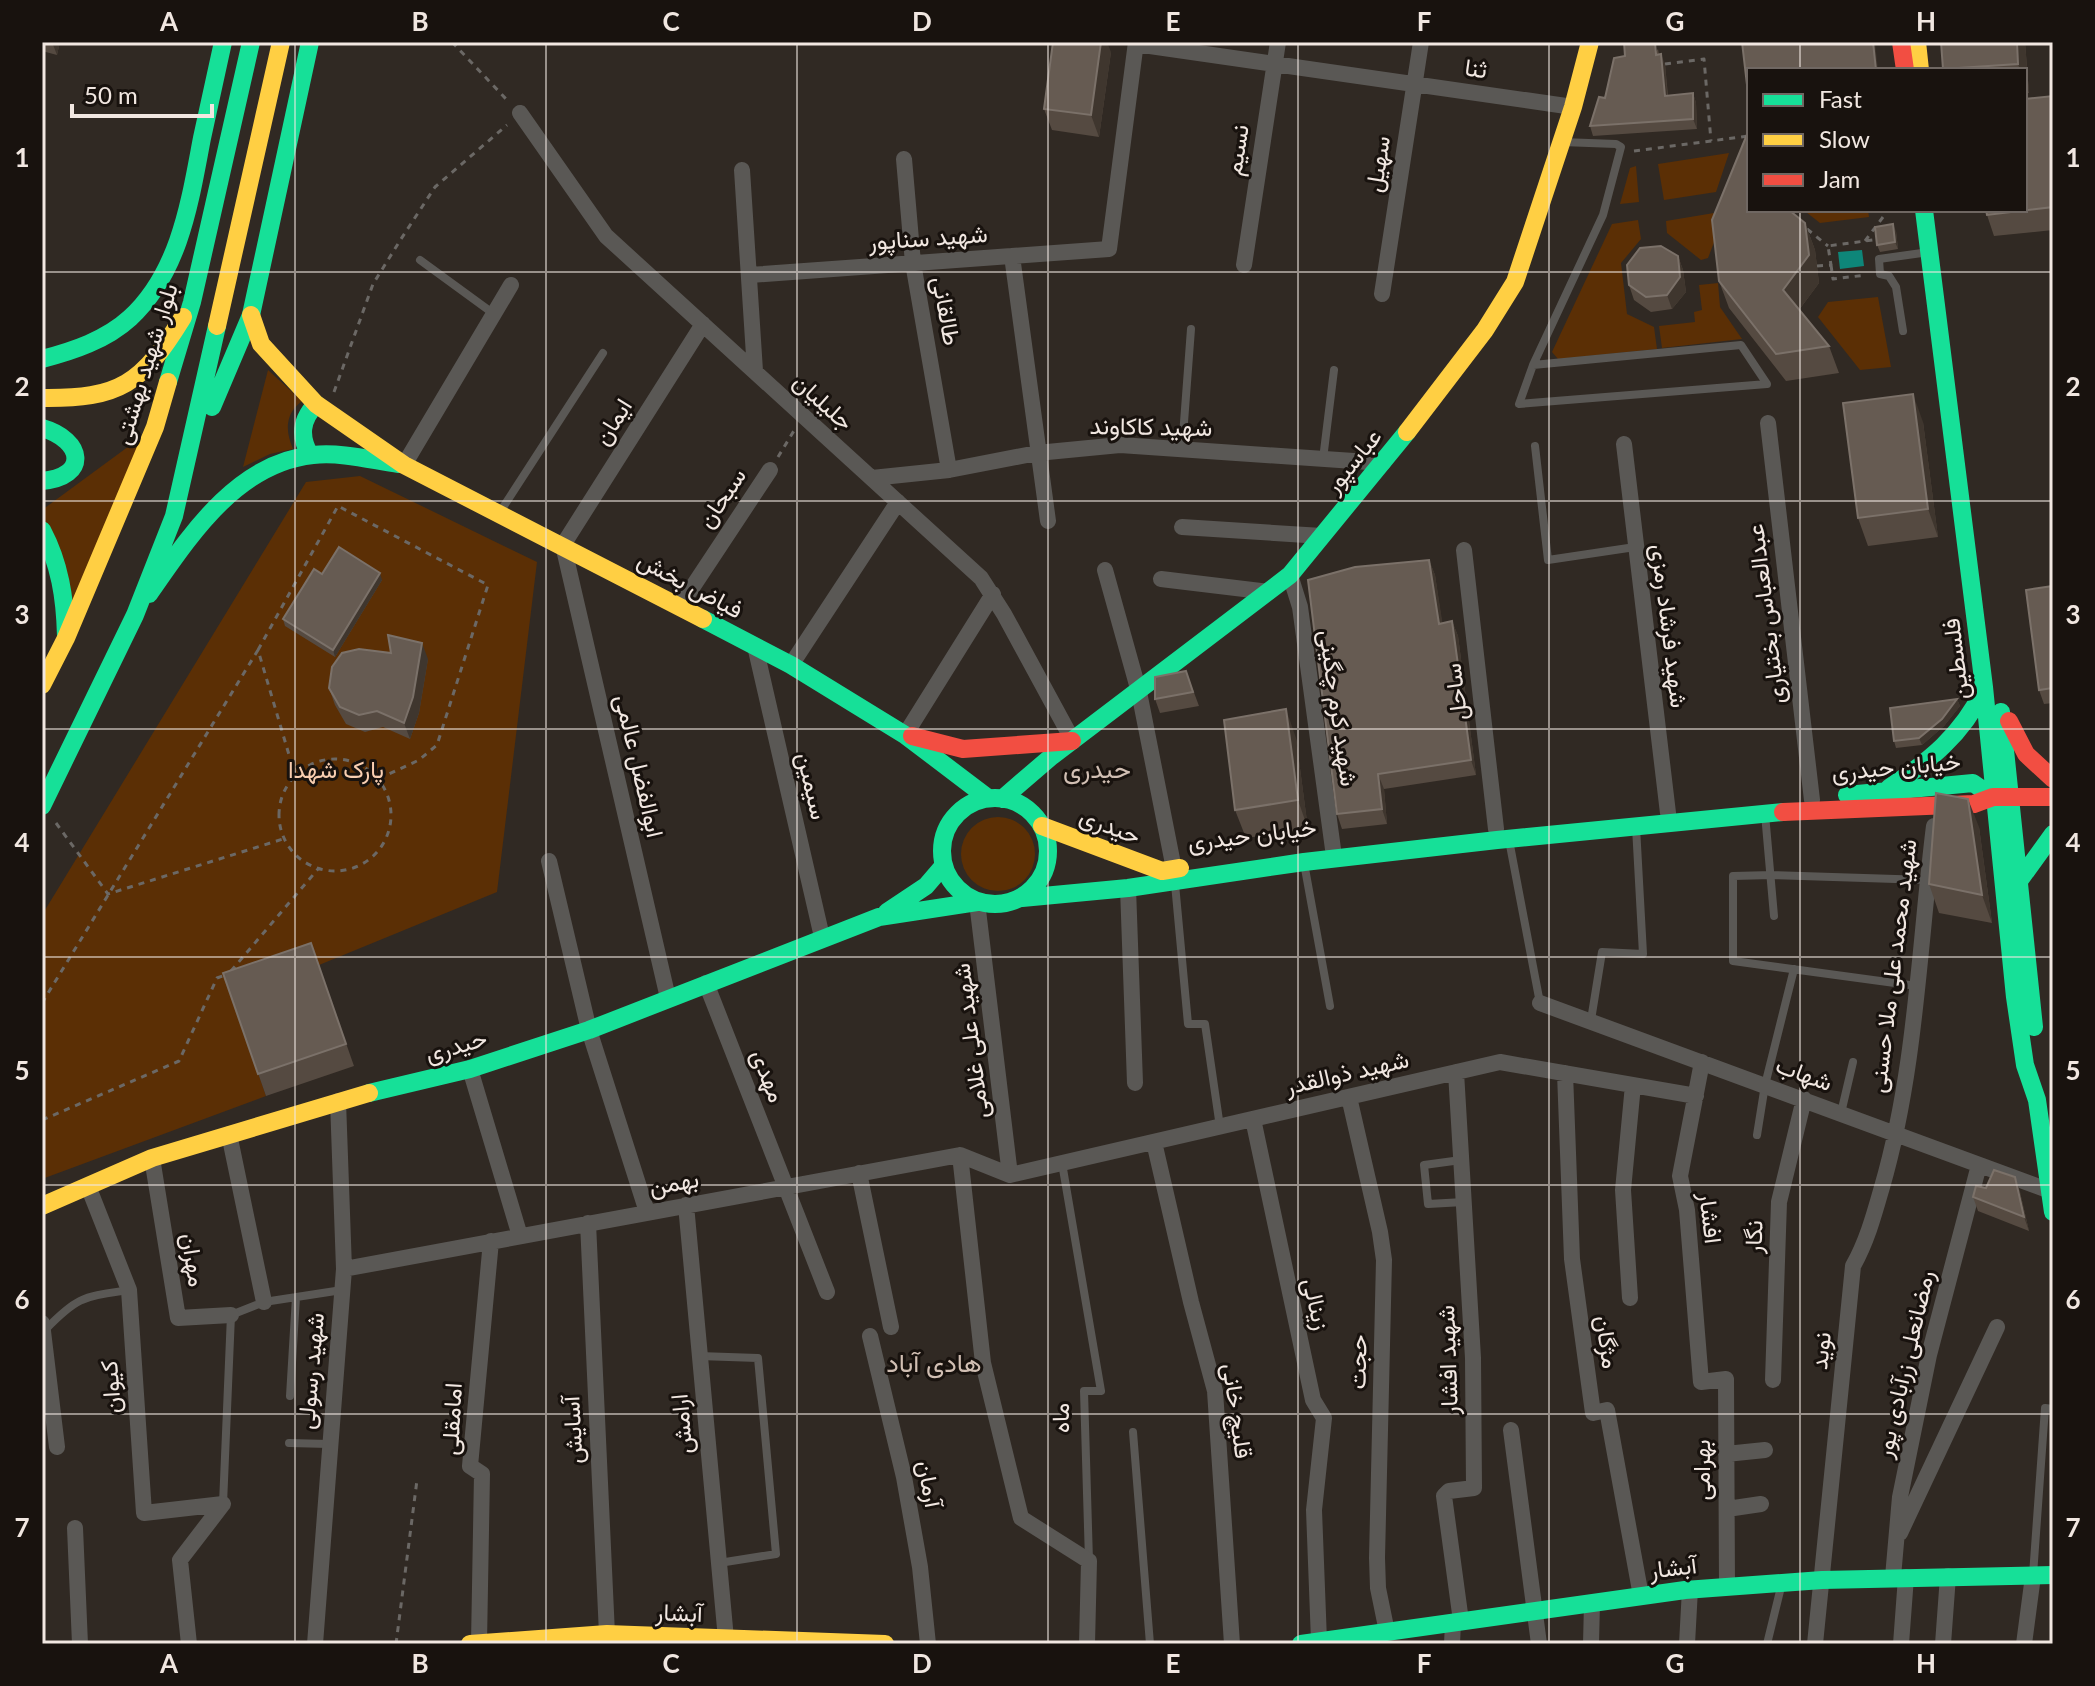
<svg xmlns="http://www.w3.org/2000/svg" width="2095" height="1686" viewBox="0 0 2095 1686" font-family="Lato,Vazirmatn,sans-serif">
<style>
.green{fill:#5b2f05}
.water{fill:#0e8679}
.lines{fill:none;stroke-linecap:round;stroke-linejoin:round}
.path{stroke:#6b6865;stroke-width:3;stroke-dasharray:6 6;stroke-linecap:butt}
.lane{stroke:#5a5855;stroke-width:8}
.street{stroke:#5a5855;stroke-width:16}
.fast{stroke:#16e098;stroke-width:18}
.slow{stroke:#ffcf43;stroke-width:18}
.jam{stroke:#f24e42;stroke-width:18}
.wall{fill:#554a41}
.shaded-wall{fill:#3f362e}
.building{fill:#665b52;stroke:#7b7169;stroke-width:2}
.grid{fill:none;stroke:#f1e7e1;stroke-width:2;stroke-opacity:0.55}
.labels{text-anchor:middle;stroke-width:6;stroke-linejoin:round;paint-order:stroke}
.street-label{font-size:24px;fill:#f1e7e1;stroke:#18120e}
.park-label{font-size:24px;fill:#f9ceb0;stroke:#18120e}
.neighbourhood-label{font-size:26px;fill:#d1bfb3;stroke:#18120e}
.neatline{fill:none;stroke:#f1e7e1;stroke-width:3}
.grid-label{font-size:26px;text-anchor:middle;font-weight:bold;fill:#f1e7e1}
</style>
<rect width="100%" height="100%" fill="#302923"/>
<path class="green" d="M1729,153l-13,39 -52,8 -6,-36z
M1636,166l3,36 -19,2 10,-36z
M1807,210h61l1,7 -49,6 -14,-11z
M1726,211l-18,47 -7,2 -34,-27 -1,-12z
M1638,220l3,19 -20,24 6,51 27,13 3,22 -99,10 -6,-7 60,-128z
M1718,283l2,24 22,32 -80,9 -3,-22 36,-4 -1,-10 8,-2 -3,-25z
M1878,297l13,70 -31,3 -42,-53 10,-15z
M268,370l34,31c-17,13 -17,29 -9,48l-23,5 -27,13z
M155,427l-89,211 -24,-108v-20z
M360,476l177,86 -40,330 -178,73 -87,29 34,102 -224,83v-264l264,-433z
M961 854a37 37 0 1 1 74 0a37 37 0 1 1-74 0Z"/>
<path class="water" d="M1862,250l2,16 -24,3 -2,-17z"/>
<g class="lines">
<path class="path" d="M452,42l55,58
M1665,64l39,-5 7,82
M1634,151l115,-15
M1807,229l21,17
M1865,241l18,-24 -1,-7
M1831,265l2,14 33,-4
M1817,266l14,-1 -3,-19 52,-7
M334,392l39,-108 28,-45 34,-52 72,-62
M778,457l17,-28
M258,650l80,-144 150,79 -51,160 -18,15 -41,19
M279 815a56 56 0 1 1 112 0a56 56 0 1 1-112 0Z
M56,823l52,71 175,-55
M231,971l87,-102
M42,1003l216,-353 37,125
M42,1120l137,-59 38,-83 8,-3
M396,1644l21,-164"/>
<path class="lane" d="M420,260l74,54
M1903,331l-7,-44 -7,-11 -9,-2 -1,-15 50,-7
M1533,365l-14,39 248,-20 -26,-39 -208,20 70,-150 18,-68 -5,-3 -54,-2
M1535,446l13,114 87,-13
M1182,449l9,-120
M1323,459l11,-89
M500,512l103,-159
M1765,814l9,102
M1509,840l31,163
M1304,863l26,143
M1175,884l13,140h17l15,103
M1917,986l-184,-25v-85l39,-1 155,5
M1591,1020l11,-68 41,2 -7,-127
M1841,1113l12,-51
M1757,1135l8,-50 29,-116
M1461,1160l-37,5 4,39 36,-2
M1062,1163l39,228h-17l5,170
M45,1330c33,-34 38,-33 84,-40
M699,1356l59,2 18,196 -57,9
M290,1396l6,-99
M1133,1432l17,212
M289,1443l40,1
M223,1504l8,-189 33,-13 78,-12
M2033,1575l12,-167 8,1
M1767,1644l14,-57"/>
<path class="street" d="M1136,44l437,63
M520,113l86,123 375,342 23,36 69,127
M904,159l9,104 36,207
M742,170l13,201
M1012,256l36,265
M1244,265l34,-223
M750,275l359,-26 27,-207
M1382,294l39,-252
M1768,423l44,377
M1624,444l44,369
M404,465l107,-180
M872,478l77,-8 88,-17 83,-8 263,18
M1182,527l140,9
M1464,550l32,279
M1105,570l34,122 35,177
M1290,575l10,32 33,242
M1161,579l108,13
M680,606l90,-136
M755,646l67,291
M791,665l107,-163
M905,735l88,-141
M549,861l40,169 58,182
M1128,888l7,195
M977,902l33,273
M706,983l121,309
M668,998l-105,-453 140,-221
M1540,1003l513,189
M1702,1062l-22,114 7,34 14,172 25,-3 1,207
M470,1069l50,167
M1456,1072l17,286 1,130 -25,3 -5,5 17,125
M1565,1073l7,186 21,154 14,-3 34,186
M1349,1097l31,135 4,28 -7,298 1,30 9,44
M1253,1119l60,281 11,18 -10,92 5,131
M229,1134l35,168
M1154,1142l37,160 24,89 17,253
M960,1155l23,208 38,155 68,43 -2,83
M152,1158l26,160 53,-3
M859,1173l32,154
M1010,1175l490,-113 196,34
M88,1186l41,104 15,223 79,-9
M686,1205l40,434
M588,1223l19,411
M344,1269l616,-114 50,20
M1630,1298l-7,-108 10,-105
M42,1323l15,124
M870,1336l34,141 16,90 8,77
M1773,1380l6,-178 25,-103
M1511,1430l28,214
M1726,1454l39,-4
M1727,1509l34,-5
M75,1528l5,116
M1900,1533l97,-206
M1893,1577l7,-80 29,-142 50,-190
M479,1643l3,-169 -12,-8 21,-225
M189,1644l-9,-84 43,-56
M315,1644l29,-375 -6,-168
M1452,1644l1,-22
M1591,1644l1,-41
M1687,1644l3,-55
M1815,1644l38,-378c14,-25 21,-51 29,-79 34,-117 37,-241 52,-361
M1901,1644l5,-67
M1943,1644l5,-68
M2024,1644l9,-68"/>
<path class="fast" d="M1924,210l60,477 31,310 10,68 12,35 16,112
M42,359c31,-8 64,-19 88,-41 50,-46 60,-117 72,-180 7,-32 14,-64 21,-96
M168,382l24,-80 59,-260
M212,407l39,-92 59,-273
M42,428c42,12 47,49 0,53
M310,455c-11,-19 -9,-35 6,-51
M42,530c18,34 23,68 24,106
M149,594c40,-57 87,-131 164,-139 29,-3 58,5 86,9
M703,619l88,46 114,70 83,63
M2001,712l33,315
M1889,788c40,-27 73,-53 94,-97
M1847,795l126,-12 20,14
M942 851a53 53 0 1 1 106 0a53 53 0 1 1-106 0Z
M1002,799l50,-43 238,-181 117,-143
M42,806l93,-191 39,-99 43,-190
M2019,881l34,-47
M1022,898l106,-10 176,-26 193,-22 286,-28
M887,912l39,-26 18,-21
M369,1093l101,-24 119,-39 290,-113 98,-15
M1301,1644l384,-54 137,-10 231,-5"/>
<path class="slow" d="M1917,42l3,28
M251,315l10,29 55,60 88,61 299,154
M217,326l64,-284
M42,398c78,1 100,-14 141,-81
M1407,432l78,-102 30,-48 58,-175 17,-65
M42,685l24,-47 89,-211 13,-45
M1042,826l120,45 18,-3
M42,1206l110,-48 217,-65
M470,1644l137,-10 278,10"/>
<path class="jam" d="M1901,42l4,28
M2009,721l17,33 27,25
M912,736l51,13 109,-8
M1783,812l191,-8 19,-7h60"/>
</g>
<path class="wall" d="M42,42h18l-3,13 -15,-4z
M1941,42h84l4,51h-4v-23h-82z
M1658,49l1,6 6,9 3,32 25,-3 3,10 1,26 -104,7 -3,-10z
M1111,52l-12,85 -47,-7 -8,-21z
M2053,96v134l-59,6 -7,-21z
M1749,210l56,13 10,27 4,33 -20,27 30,36 10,27 -53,8 -57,-73 -10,-27z
M1896,231l2,18 -18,3 -3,-7z
M1678,256l5,14 3,22 -14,17 -21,3 -17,-12 -5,-15z
M1923,422l15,115 -70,9 -10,-28z
M1429,560l6,15 7,48 10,-2 6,15 18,139 -92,14 3,35 -45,5 -5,-15z
M322,574l60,6 -47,77 -50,-31 -2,-7z
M2053,586v117l-9,1 -5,-14z
M428,659l-9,54 -9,26 -27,-12 -18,5 -19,-8 -11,-19 -6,-17z
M1186,671l13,35 -39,7 -5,-14z
M1957,699l3,7 -16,20 -22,19 -26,3 -2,-7z
M1296,738l12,91 -62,9 -11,-28z
M1979,827l13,96 -53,-10 -10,-29z
M311,943l43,123 -88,30 -43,-123z
M2015,1177l5,15 9,39 -51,-20 -5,-14z"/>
<path class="shaded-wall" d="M52,42h8l-3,13z
M1101,42h6l4,10 -12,85 -8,-22z
M1873,42h2l3,28h-2z
M2017,42h8l4,51 -4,-10v-13h-5l-2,-6z
M1661,54l4,10 3,42 -3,-10z
M1693,93l3,10 1,26 -4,-10z
M1805,223l10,27 4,33 -26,35 -10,-28z
M1893,224l3,7 2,18 -3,-7z
M1678,256l5,14 3,22 -14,17 -5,-14z
M1913,394l10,28 15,115 -10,-28z
M1429,560l6,15 10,64 -6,-15z
M380,573l2,7 -47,77 -2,-7z
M1452,621l6,15 18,139 -5,-15z
M422,643l6,16 -9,54 -9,26 -6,-16z
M1957,699l3,7 -16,20 -22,19 -3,-7z
M1286,709l10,29 12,91 -10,-29z
M1378,774l6,15 3,35 -5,-15z
M1968,799l11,28 13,96 -10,-28z
M2015,1177l5,15 9,39 -5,-14z"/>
<path class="building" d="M1053,42h48l-10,73 -47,-6z
M1624,42h31l1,13 5,-1 4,42 28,-3v26l-103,7 9,-29 6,1 9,-40 11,-2z
M1742,42h131l3,28h-127v32z
M1941,42h76l1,22 -75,5z
M2053,96v111l-66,8 -1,-5h39v-111z
M1748,132l1,78h40l16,13 4,32 -26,35 46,56 -53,8 -57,-73 -7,-61z
M1893,224l2,18 -18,3 -2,-18z
M1661,246l17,10 2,21 -13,18 -21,2 -17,-12 -2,-20 13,-17z
M1913,394l15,115 -70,9 -15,-115z
M339,547l41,26 -47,77 -50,-31 31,-50 8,5z
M1429,560l10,64 13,-3 19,139 -93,14 4,35 -45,5 -29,-234 47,-13z
M2053,586v102l-14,2 -13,-100z
M388,635l34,8 -9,54 -9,26 -27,-12 -18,4 -19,-8 -11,-19 3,-21 10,-14 17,-4 32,4z
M1186,671l7,21 -38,7v-22z
M1957,699l-15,20 -23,19 -25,3 -4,-33z
M1286,709l12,91 -63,10 -11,-90z
M1936,793l32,6 14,96 -53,-11z
M311,943l35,101 -88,30 -35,-101z
M1994,1170l21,7 9,40 -51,-20 3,-11 10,2z"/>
<path class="grid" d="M295,42v1602M546,42v1602M797,42v1602M1048,42v1602M1298,42v1602M1549,42v1602M1800,42v28M1800,210v1434M42,272h2011M42,501h2011M42,729h2011M42,957h2011M42,1185h2011M42,1414h2011"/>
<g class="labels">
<g class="street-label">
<text transform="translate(1476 69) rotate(8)" y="8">ثنا</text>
<text transform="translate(1237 150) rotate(-81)" y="8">نسیم</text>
<text transform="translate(1378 164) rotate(-81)" y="8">سهیل</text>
<text transform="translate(928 238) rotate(-4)" y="8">شهید سناپور</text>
<text transform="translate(946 311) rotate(80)" y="8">طالقانی</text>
<text transform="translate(146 364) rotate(-73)" y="8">بلوار شهید بهشتی</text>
<text transform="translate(823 402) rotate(42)" y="8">جلیلیان</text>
<text transform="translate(613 422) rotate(-58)" y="8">ایمان</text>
<text transform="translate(1151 427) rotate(1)" y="8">شهید کاکاوند</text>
<text transform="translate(1353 461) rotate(-51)" y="8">عباسپور</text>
<text transform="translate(722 498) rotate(-56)" y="8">سبحان</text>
<text transform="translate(690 585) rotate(28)" y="8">فیاض بخش</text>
<text transform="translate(1766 614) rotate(-97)" y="8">عبدالعباس بختیاری</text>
<text transform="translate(1669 626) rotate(83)" y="8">شهید فرشاد رمزی</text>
<text transform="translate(1956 659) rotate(-97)" y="8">فلسطین</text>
<text transform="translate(1456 692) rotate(-97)" y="8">ساحل</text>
<text transform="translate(1338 708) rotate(82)" y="8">شهید کرم چگینی</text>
<text transform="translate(639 766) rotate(77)" y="8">ابوالفضل عالمی</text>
<text transform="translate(1896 767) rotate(-5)" y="8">خیابان حیدری</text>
<text transform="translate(812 786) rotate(77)" y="8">سیمین</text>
<text transform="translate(1110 826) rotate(21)" y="8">حیدری</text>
<text transform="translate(1252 835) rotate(-7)" y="8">خیابان حیدری</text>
<text transform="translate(1893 966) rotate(-83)" y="8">شهید محمد علی ملا حسنی</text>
<text transform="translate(971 1041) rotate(-97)" y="8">شهید علی غلامی</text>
<text transform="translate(456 1046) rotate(-16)" y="8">حیدری</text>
<text transform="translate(1347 1073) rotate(-13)" y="8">شهید ذوالقدر</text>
<text transform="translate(1804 1074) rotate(20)" y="8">شهاب</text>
<text transform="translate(768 1076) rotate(69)" y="8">مهدی</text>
<text transform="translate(674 1183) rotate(-10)" y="8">بهمن</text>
<text transform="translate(1710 1218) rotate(83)" y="8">افشار</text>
<text transform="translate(1754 1237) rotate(-88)" y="8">نگار</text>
<text transform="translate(193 1260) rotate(81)" y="8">مهران</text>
<text transform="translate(1316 1304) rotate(77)" y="8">زینالی</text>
<text transform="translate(1607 1342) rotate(82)" y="8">مژگان</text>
<text transform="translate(1821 1351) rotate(-84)" y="8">نوید</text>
<text transform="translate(1448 1360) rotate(-92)" y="8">شهید افشار</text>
<text transform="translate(1358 1362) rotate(-89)" y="8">حجت</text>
<text transform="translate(1905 1364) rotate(-77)" y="8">رمضانعلی زرآبادی پور</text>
<text transform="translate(311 1371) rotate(-85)" y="8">شهید رسولی</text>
<text transform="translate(111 1387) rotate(-94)" y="8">کیوان</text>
<text transform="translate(1237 1411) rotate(82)" y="8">قلیچ خانی</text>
<text transform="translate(1061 1418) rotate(-91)" y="8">ماه</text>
<text transform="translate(452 1419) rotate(-87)" y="8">امامقلی</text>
<text transform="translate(682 1424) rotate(-95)" y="8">ارامش</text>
<text transform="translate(573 1430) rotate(-93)" y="8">آسایش</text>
<text transform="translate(1702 1470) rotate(-90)" y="8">بهرامی</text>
<text transform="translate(929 1484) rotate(79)" y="8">آرمان</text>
<text transform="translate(1673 1568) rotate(-7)" y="8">آبشار</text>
<text transform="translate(679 1613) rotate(2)" y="8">آبشار</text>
</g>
<g class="park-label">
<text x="336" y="778">پارک شهدا</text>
</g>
<g class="neighbourhood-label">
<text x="1097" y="778">حیدری</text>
<text x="934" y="1372">هادی آباد</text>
</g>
</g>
<rect width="2095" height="1686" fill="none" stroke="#18120e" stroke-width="88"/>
<rect x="1747" y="68" width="280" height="144" fill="#18120e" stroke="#6f6762" stroke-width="2"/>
<rect x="1763" y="94" width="40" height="12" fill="#16e098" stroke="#6f6762" stroke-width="2"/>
<text x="1819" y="108" font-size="24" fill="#f1e7e1">Fast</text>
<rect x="1763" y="134" width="40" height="12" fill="#ffcf43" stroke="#6f6762" stroke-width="2"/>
<text x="1819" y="148" font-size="24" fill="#f1e7e1">Slow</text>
<rect x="1763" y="174" width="40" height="12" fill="#f24e42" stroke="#6f6762" stroke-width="2"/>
<text x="1819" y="188" font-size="24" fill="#f1e7e1">Jam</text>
<path d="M72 104v12h140v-12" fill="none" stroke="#f1e7e1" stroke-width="4"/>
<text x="84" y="104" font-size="24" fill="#f1e7e1" stroke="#18120e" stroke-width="6" paint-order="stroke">50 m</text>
<rect x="44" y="44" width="2007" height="1598" class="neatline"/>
<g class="grid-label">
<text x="169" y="31">A</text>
<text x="420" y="31">B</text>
<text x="671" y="31">C</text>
<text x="922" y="31">D</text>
<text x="1173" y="31">E</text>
<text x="1424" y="31">F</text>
<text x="1675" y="31">G</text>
<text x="1926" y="31">H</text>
<text x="22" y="167">1</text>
<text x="2073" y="167">1</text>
<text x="22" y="396">2</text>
<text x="2073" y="396">2</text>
<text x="22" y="624">3</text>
<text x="2073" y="624">3</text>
<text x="22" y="852">4</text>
<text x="2073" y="852">4</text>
<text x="22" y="1080">5</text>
<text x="2073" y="1080">5</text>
<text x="22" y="1309">6</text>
<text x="2073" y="1309">6</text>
<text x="22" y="1537">7</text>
<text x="2073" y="1537">7</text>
<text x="169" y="1673">A</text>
<text x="420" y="1673">B</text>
<text x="671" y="1673">C</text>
<text x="922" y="1673">D</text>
<text x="1173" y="1673">E</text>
<text x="1424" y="1673">F</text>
<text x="1675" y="1673">G</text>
<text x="1926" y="1673">H</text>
</g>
</svg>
